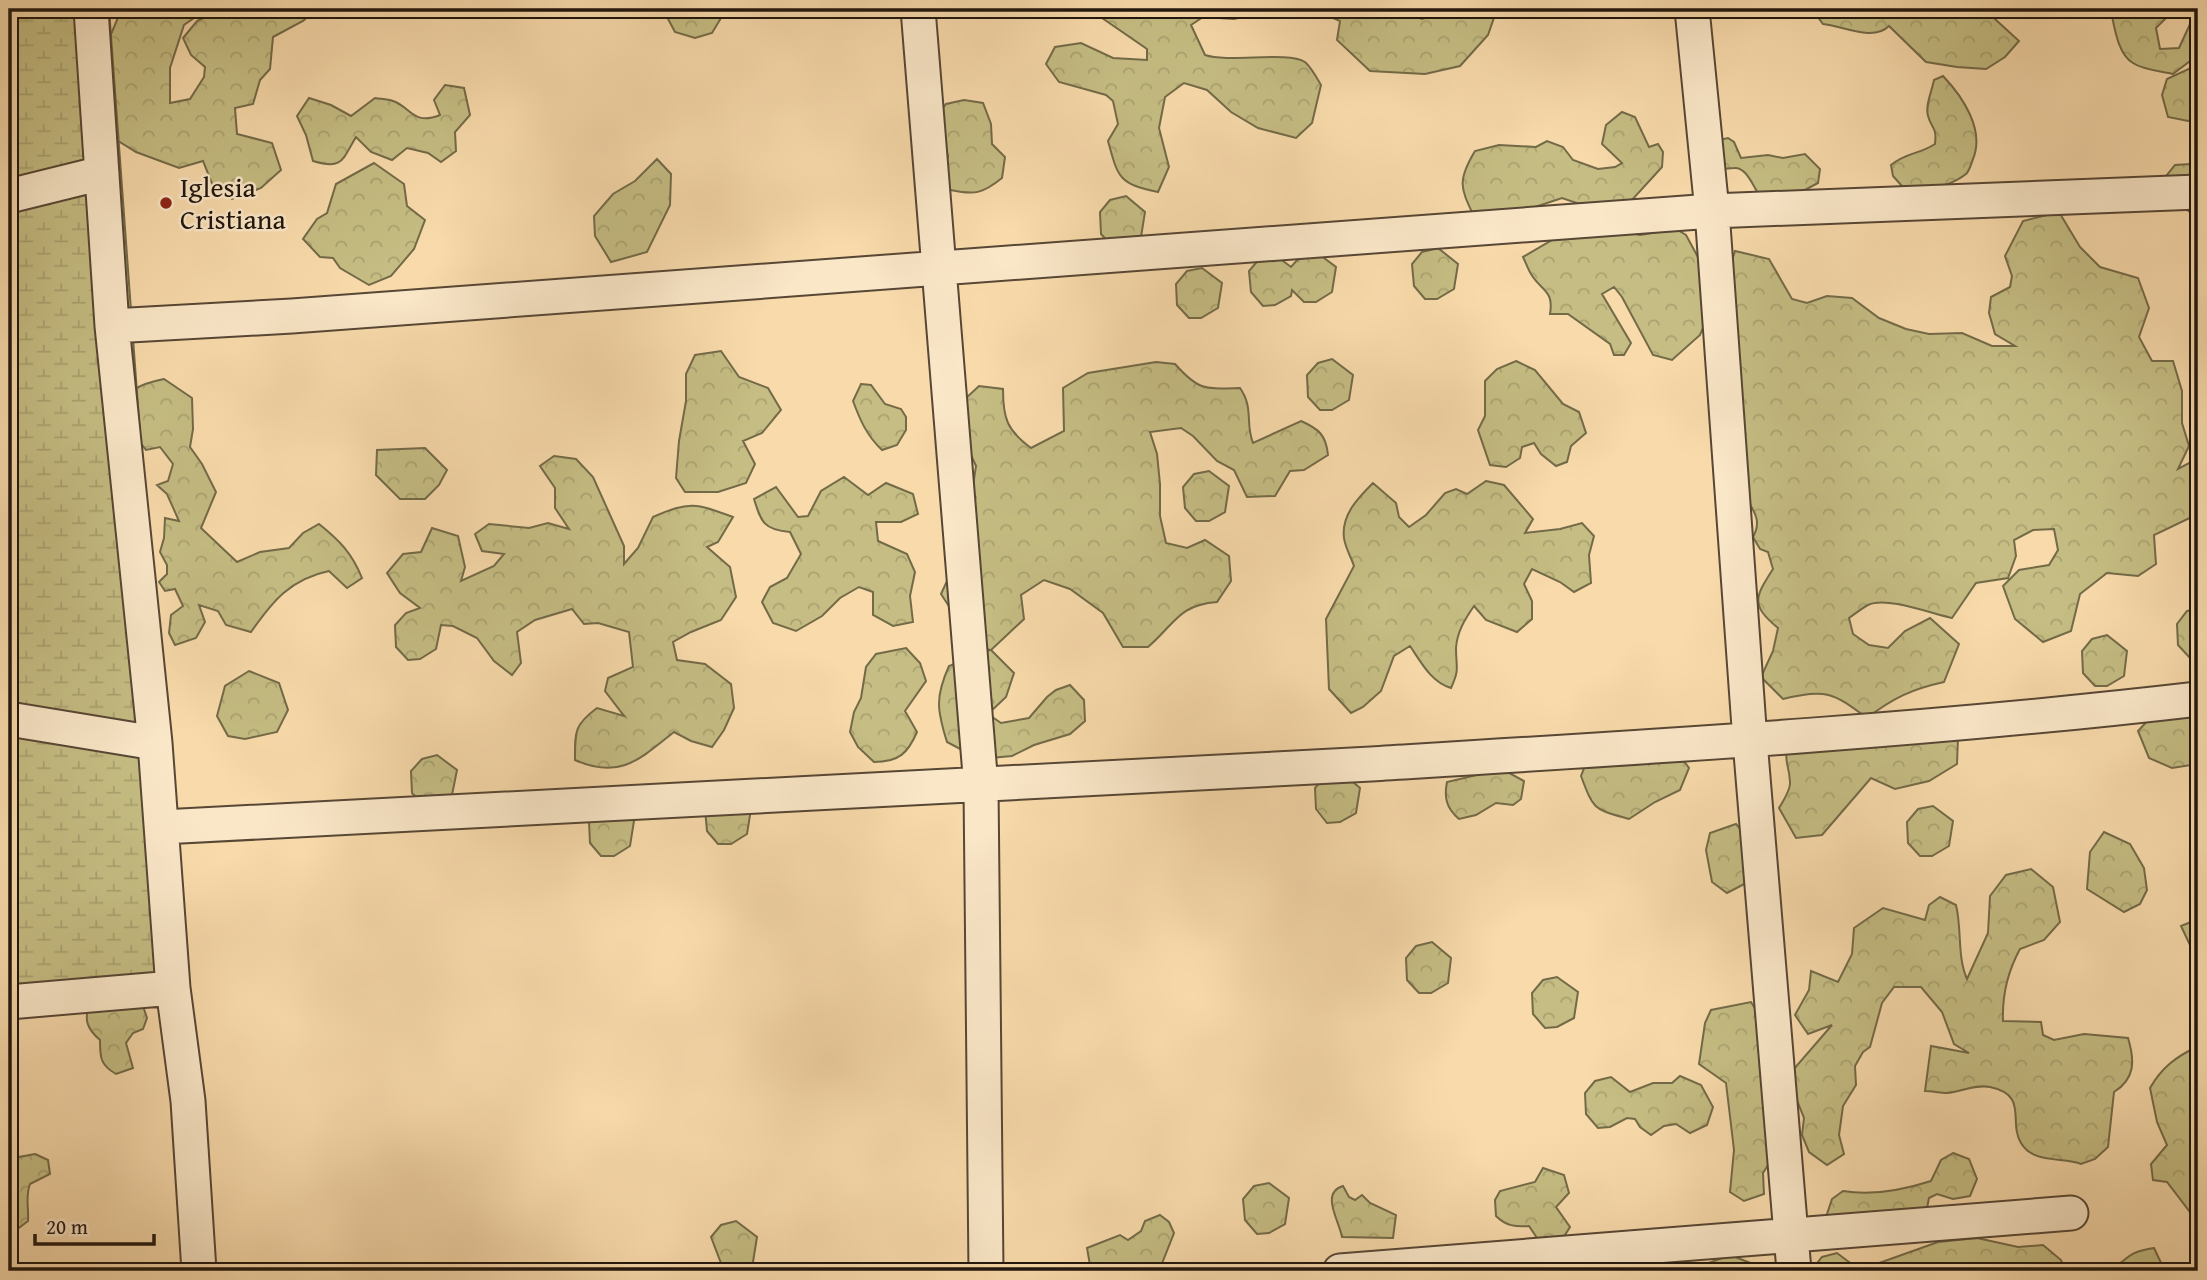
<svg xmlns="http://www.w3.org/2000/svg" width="2207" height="1280" viewBox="0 0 2207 1280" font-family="'Gentium Book Plus',serif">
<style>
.forest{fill:url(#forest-crowns);stroke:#736a48;stroke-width:2}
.wetland{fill:url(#wetland-marsh);stroke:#736a48;stroke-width:2}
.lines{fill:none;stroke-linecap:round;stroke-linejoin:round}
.minor-casing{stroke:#574735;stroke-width:37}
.minor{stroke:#fae7c8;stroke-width:33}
.poi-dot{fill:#8f2418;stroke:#fae7c8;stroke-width:2.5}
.labels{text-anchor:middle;stroke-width:5;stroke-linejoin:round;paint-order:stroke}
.poi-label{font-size:28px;fill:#21160e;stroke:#fae7c8;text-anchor:start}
</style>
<defs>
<pattern id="forest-crowns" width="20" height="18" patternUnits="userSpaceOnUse" patternTransform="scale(1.75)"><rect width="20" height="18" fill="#c5bd83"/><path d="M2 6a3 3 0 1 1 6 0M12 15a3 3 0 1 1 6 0" fill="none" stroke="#a9a270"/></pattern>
<pattern id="wetland-marsh" width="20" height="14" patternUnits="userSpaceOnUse" patternTransform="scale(1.75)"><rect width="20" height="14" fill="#c5bd83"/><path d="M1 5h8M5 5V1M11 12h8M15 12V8" fill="none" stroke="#a9a270"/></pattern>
</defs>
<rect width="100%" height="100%" fill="#f8daab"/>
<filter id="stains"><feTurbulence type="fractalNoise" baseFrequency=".00286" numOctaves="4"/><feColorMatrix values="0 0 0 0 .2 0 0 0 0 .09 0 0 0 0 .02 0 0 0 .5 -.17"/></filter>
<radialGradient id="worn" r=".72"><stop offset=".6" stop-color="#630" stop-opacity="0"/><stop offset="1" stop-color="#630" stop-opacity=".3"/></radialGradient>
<path class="forest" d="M118,9h89l-23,16 -14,43v35l20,-4 14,-22 1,-10 -14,-12 -8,-17 14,-17 25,-12h95l-14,12 -30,16 -3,32 -10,11 -7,24 -18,4 2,26 35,9 9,27 -20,18 -29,11 -19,-13 -10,-25 -24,7 -43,-16 -21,-13 -11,-88 13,-31z
M431,9h48c-14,7 -34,8 -48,0z
M520,9h44l-28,9z
M655,9h69v4l-12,20 -17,5 -20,-6 -8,-15z
M1089,9h178l-2,3 -31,7 -31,-2 -12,8 14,30c24,8 82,-4 100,7 6,5 12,16 16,23l-9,38 -16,15 -38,-10 -27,-16 -24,-22 -23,-7 -19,14 -6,31 10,39 -11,25c-40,-8 -40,-15 -50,-51l10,-17 -5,-23 -7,-6 -47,-13 -13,-18 9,-17 26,-4 32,15 34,2v-11z
M1328,9h66l28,10 21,-7 1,-3h53l-9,26 -28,31 -35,8 -55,-3 -33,-31 3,-19 -7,-3z
M1812,9h62l8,8 -2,-8h109l6,10 24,22 -14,16 -19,12 -29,-2 -31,-5 -37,-36c-16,16 -46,0 -66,-2z
M2118,9h72l-19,4 -15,15 4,21 19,-1 12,-26 7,-5v38l-25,19c-12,-3 -30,-4 -40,-11 -14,-8 -18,-32 -21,-47z
M2198,62v26l-4,4 4,11v14l-10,4 -20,-4 -6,-22 5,-16 24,-11z
M1943,76c20,21 42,54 30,83 -2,5 -3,11 -7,15 -15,12 -38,16 -56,21l-17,-19 -2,-11c16,-13 27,-10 44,-21 2,-18 -3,-14 -7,-28 -3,-11 4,-25 6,-36z
M445,85l19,3 6,27 -15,17 1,19 -15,11 -13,-9 -21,-5 -15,12 -21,-8 -15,-15c-14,23 -13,33 -43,24l-7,-26 -9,-19 12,-18 22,7 20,11 24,-18c5,1 12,1 18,3 18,6 20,25 47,14l-6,-15z
M964,100l19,3 8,21 1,20 13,13 -3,21c-20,16 -27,17 -52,12l-5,-22 3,-12 -12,-40 10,-12z
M1622,112l13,5 14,30 9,-3 5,8 -1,15 -30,33 -32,11 -38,-13 -57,19 -28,6c-15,-33 -22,-39 -2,-72l24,-6 37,2 11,-6 16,6 10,13 25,9 17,-2 7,-4 -20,-19 4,-19z
M1728,138l6,4 7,16 27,-3 15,3 22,-4 15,15 -2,14 -15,8 -45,2c-6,-9 -12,-26 -24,-25 -7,0 -11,2 -18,0l3,-28z
M657,159l14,15 -1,31 -23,47 -36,10 -16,-26 -1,-20 19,-22 22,-13z
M374,163l30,21 3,22 18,14 -11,29 -23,27 -22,9 -29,-17 -7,-10 -13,-1 -17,-18 14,-20 10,-6 9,-29z
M2191,164l7,6v41l-2,3c-18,-4 -22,-23 -29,-39l8,-10z
M1126,196l19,16 -4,25 -28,10 -12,-13 -1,-22 10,-12z
M2059,212l21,35 20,20 38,11 11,30 -10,29 13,24h21l9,30v32l7,23 -11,23 13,-7 7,9v43l-44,21 2,29 -18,12 -31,-3 -27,21 -9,37 -28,11 -28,-23 -12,-33 16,-16 30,-5 9,-15 -4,-21 -21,1 -19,10 2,16 -8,22 -32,5 -24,35c-20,-4 -65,-22 -84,-13 -6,3 -13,9 -19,13l4,16 16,11 19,3 17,-17 25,-13 29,26 -15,38c-32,7 -51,16 -77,36 -35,-26 -40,-29 -84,-19l-22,-22 12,-26 5,-23c-28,-23 -23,-31 -5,-59l-5,-17 -8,-3 -7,-12c8,-14 3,-23 -5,-36l-15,-107 8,-18 -3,-18 -15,-40 13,-15 -8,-30 7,-22 34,8 23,40 15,4 20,-7 25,2 27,20 27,11 23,5 33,-1 30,13h23l-20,-12 -6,-21 2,-16 19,-10 2,-11 -7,-20 18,-35z
M1597,226l43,9 36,-6 10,6 13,24 7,62 -6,14 -28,25 -19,-5 -31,-58 -8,-10 -12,7 29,49 -7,12h-10l-4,-11 -42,-30h-18c4,-24 -8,-22 -19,-40 -3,-5 -5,-11 -8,-17l36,-21z
M1438,248l20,16 -4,25 -17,10h-12l-11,-13 -2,-22 10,-12z
M1316,252l20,15 -4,25 -16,10h-12l-12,-12 -1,6 -16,9 -12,1 -12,-14 -2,-21 11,-13 15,-3 16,12 10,-11z
M1202,268l20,15 -4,25 -17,10h-12l-12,-13 -1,-21 11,-13z
M721,351l18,26 29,11 13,22 -19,23 -19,8 12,23 -9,19 -28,9h-33l-9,-14 3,-37 7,-40v-27l9,-19z
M1332,359l21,16 -4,25 -17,10h-12l-12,-13 -1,-22 11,-12z
M1516,361l19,9 28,34 16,8 7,21 -15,13 -4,16 -11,4 -15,-12 -7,-11 -12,4 -2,11 -14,9 -16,-2 -12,-35 7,-14v-35l12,-12z
M1156,362l19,2c24,27 30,25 65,24 14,20 5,35 13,55l48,-22c18,8 25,14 27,34l-24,15 -14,1 -15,25 -28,1 -13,-27 -17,-9 -24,-25 -12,-8 -31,4 7,22 3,30v32l6,27 21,5 18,-8 24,16 2,25 -14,21c-39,3 -42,22 -69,45h-25l-20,-34 -33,-24 -26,-9 -23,15 3,24 -33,31 23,23 -8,24 -18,17 13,9 28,-5 18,-21 9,-7 14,-5 14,15 1,21 -15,13 -36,11 -22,11 -33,3 -32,-17c-10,-32 -12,-45 2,-76l41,-16 -36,-14v-22l-13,-20 6,-13 27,-31 -3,-51 5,-33 -25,-54 28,-26 24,3c0,30 4,41 28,59l33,-17 -1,-43 25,-15z
M164,379l28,19 1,31 -3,18 12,17 14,28 -15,36 36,34 23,-10 29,-4 14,-15 16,-9c20,16 33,29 43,54l-15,10 -18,-17c-39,8 -57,31 -78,61l-25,-7 -8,-14 -19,-6 6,17 -9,16 -21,7 -6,-12 2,-18 12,-9 -8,-17 -10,2 -6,-9 8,-8v-9l-7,-13 4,-14 1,-20 14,3 -12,-27 -10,-9 11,-4 5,-17 -13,-17 -14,3 -28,-34c13,-27 16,-31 46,-37z
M861,384l10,1 14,19 16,5 5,8v13l-9,15 -15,5c-15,-14 -22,-30 -29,-49z
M425,448l22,22 -8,15 -14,14h-25l-24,-24 1,-25z
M554,456l22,3 17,18 31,69v18l14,-16 15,-31c37,-16 42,-14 80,0l-15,25 -11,5 23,20 6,30 -15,23 -30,12 -18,10 4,18 28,4 26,20 3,24 -10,22 -12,17 -21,-6 -17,-9c-34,27 -54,48 -99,28 0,-28 -1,-35 22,-52l27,8 -19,-25 3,-13 25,-11 -4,-35 -31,-9 -14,1 -12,-15 -37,11 -18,12 4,31 -9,12 -18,-14 -17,-23 -24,-12 -12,-1 -5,24 -16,10 -12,1 -12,-13 -1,-22 11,-12 14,-5 -20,-15 -13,-20 16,-19 18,-2 11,-24 26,8 7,31 -4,14 33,-15 10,-12 -22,-3 -7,-17 14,-10 40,4 19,-5 21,6 -14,-21v-20l-15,-22z
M1209,471l20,15 -4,26 -16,9h-13l-11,-13 -2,-21 11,-13z
M844,477l24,18 18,-12 27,11 5,20 -17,8h-25l2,19 29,13 8,18 -5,24 3,26 -20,4 -20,-11v-23l-14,-5 -19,11 -18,18 -26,15 -23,-8 -11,-21 8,-15 17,-9 14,-24 -11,-22c-26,-2 -29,-10 -36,-33l22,-12 22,30 10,-1 13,-25z
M1486,481l18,4 29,34 -8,14 35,-4 22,-6 12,13 -5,19 2,28 -17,9 -14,-10 -28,-13 -8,15 8,17v18l-15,13 -31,-12 -12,-14c-9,13 -17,26 -18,42 0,21 4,20 -5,40 -20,-6 -30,-26 -41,-42l-16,10 -13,35 -18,16 -12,6 -22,-24 -3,-70 28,-53c-3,-9 -9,-19 -10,-28 -3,-23 14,-40 29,-55l23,20 3,14 10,10 17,-12 19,-22 11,-4 11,5z
M2198,609v49h-8l-12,-13 -1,-21 10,-13z
M2107,635l20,16 -3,25 -17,10h-12l-12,-13 -1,-22 10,-12z
M906,648l14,15 6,18 -21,30 12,21c-9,21 -18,30 -43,30l-16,-15 -8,-15 4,-20 7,-14 5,-31 10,-13z
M249,671l30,12 9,27 -11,22 -32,7 -17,-3 -11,-20 8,-30z
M2165,702h33v62l-26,4 -23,-10 -11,-27z
M1958,738l-1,26 -28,17 -34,8 -24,-11 -49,57 -26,3 -17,-30c4,-7 12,-18 11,-26 -1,-25 -14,-28 14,-43l35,11 31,-9z
M1595,740l85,16 9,12 -9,22 -25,12 -26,17c-35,-10 -35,-8 -48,-43z
M437,755l20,15 -5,25 -16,10h-12l-12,-12 -1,-22 11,-12z
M1502,769l22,12 -3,18 -8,6 -17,-2 -20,12 -17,4c-13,-11 -15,-22 -12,-37z
M1341,772l19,16 -4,25 -16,9 -13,1 -11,-14 -1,-21 10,-12z
M615,806l19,15 -4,25 -16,10h-13l-11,-13 -1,-21z
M1933,806l20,15 -4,25 -17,10h-12l-12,-13 -1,-21 11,-13z
M705,809h46l-4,25 -16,10h-13l-11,-13z
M1736,824l24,28 -8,28 -25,13 -15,-11 -6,-32 4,-17z
M2104,832l26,12 14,24 3,22 -7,14 -16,8 -37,-23 3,-37z
M2031,869l22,18 7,35 -16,18 -24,9c-12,22 -18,46 -17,72l38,1 2,13 11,5 30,-6 44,4c7,23 7,41 -14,54l-6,55 -13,12 -14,5c-18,-7 -48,0 -60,-21 -13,-21 8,-48 -31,-56 -15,-3 -29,5 -43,6 -7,0 -15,-2 -22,-2l6,-45 38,7 -15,-9 -12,-32 -21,-25h-27l-12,16 -12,44 -7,5 -8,14 1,19 -13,21 -4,29 5,19 -17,11 -18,-13 -7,-17 2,-17 -8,-20 -3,-28 39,-45 -24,9 -13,-19 14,-25 2,-19 27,11 14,-28 2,-26 29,-20 42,12 4,-15 11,-8 16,8c6,24 1,52 11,74l21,-46 2,-37 16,-21z
M2198,919v43l-17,-36z
M1432,942l19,16 -3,25 -17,10h-12l-12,-13 -1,-22 10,-12z
M1557,977l21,15 -4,26 -17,9 -12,1 -12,-14 -1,-21 11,-13z
M1751,1002l22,35 4,114 -14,22 1,21 -20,7 -14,-9 4,-42 -8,-67 -27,-19 6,-41 6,-13z
M142,1003l5,15 -4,11 -10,4 -7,10 7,25 -17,6c-16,-9 -16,-17 -16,-34 -13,-11 -16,-20 -11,-36z
M2198,1046v174h-2l-29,-38 -14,-2 -2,-16 16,-19 -10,-23 -7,-34c12,-21 26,-31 48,-42z
M1680,1076l21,9 12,22 -6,18 -17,8 -14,-9 -12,2 -13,9 -11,-8 -5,-8 -8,-1 -17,9 -12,1 -12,-14 -1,-21 10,-12 16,-4 19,15 23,-9h19z
M1953,1153l16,6 8,20 -7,17 -17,3 -16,-5 -8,4 -2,10 -95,13 -5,-7 5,-15 11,-8c29,5 60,-1 88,-10l10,-21z
M35,1154l13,6 2,14 -20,10c-5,13 -1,24 -2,37l-13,10 -6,-2 2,-63 8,-9z
M1543,1168l21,7 5,18 -13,14 14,20 -7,11 -24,3 -10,-15c-14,1 -23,0 -33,-10l-1,-16 5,-9 35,-9z
M1269,1183l20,15 -4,26 -16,9 -12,1 -12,-14 -2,-21 11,-13z
M1343,1186l6,11 6,3 7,-5 8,8 26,12 -3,23 -51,-1c-3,-17 -22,-44 1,-51z
M1160,1215l9,7 5,11 -15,38h-68l-4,-23 33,-13 8,5 13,-9 4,-10z
M736,1221l21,16 -4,25 -16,9h-13l-13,-34 10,-12z
M1977,1238l41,9 25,-2 18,15 5,11h-255l11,-14 15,-4 20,15 11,-1 70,-25z
M2154,1248l9,19 24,-2 11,-10v16h-89c21,-13 18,-19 45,-23z
M1730,1255l41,16h-276l157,-10 38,9z"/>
<path class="wetland" d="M9,9h100l73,1001 -173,-16z"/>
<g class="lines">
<defs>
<path id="minor" d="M91,9l21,317 43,417 18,245 15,113 11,170
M918,9l63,778 5,484
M1692,9l20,202 38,530 44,530
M9,196l93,-23
M112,326l180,-10 1420,-105 486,-19
M9,719l146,24
M162,827c403,-19 806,-39 1209,-63 276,-17 552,-33 827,-65
M9,1002l164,-14
M1340,1271l731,-58"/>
</defs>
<use href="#minor" class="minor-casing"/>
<use href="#minor" class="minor"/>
</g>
<circle class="poi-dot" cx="166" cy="203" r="7"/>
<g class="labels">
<g class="poi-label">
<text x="180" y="197">Iglesia<tspan x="180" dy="32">Cristiana</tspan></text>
</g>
</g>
<rect width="2207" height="1280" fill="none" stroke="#f8daab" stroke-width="35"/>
<rect x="10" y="10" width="2186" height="1259" fill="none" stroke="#21160e" stroke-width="3.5"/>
<rect x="18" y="18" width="2172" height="1245" fill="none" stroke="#21160e" stroke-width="2"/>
<path d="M35 1234v10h119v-10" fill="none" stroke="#21160e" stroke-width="3.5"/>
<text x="46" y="1234" font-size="21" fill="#21160e" stroke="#fae7c8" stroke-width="5" paint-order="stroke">20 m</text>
<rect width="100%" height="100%" filter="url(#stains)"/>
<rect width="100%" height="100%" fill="url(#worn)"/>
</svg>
